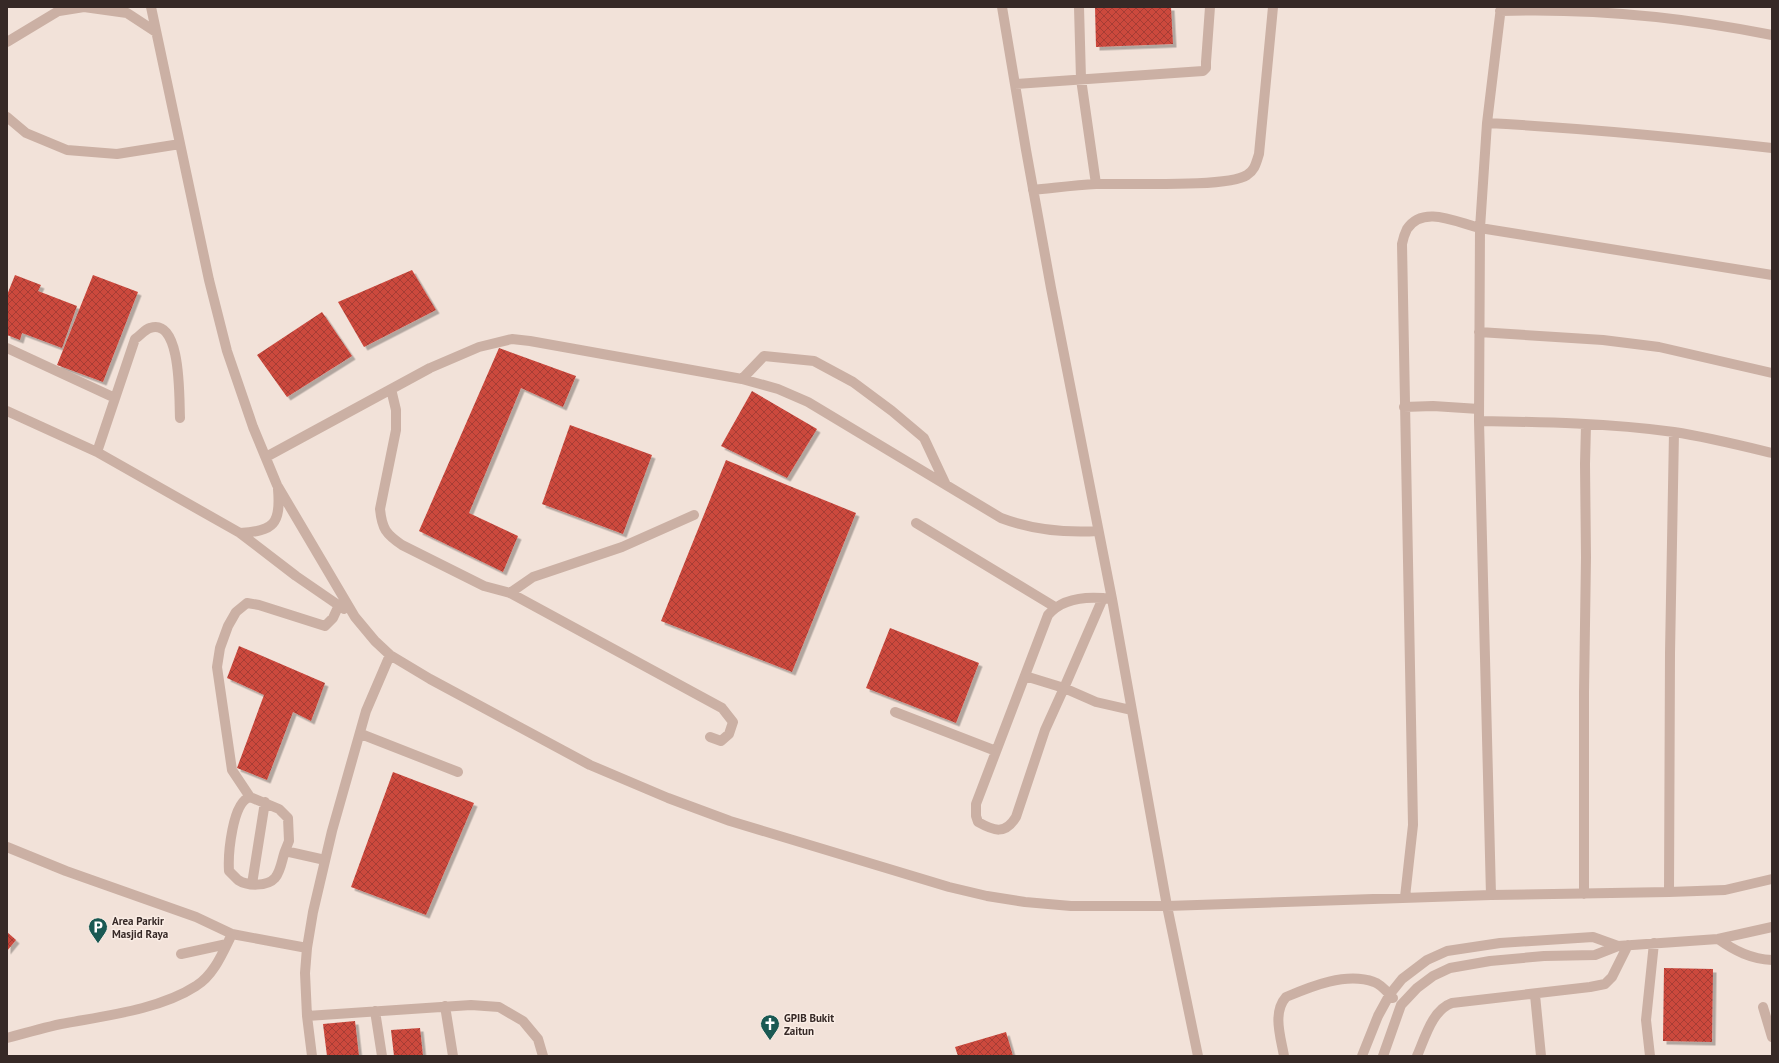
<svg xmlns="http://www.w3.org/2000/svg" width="1779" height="1063" viewBox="0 0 1779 1063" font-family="'PT Sans',sans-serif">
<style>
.building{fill:url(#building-cross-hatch);filter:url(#shadow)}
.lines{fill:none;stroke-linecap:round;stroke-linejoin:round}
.minor{stroke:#cbb0a4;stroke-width:10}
.labels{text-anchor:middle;stroke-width:3;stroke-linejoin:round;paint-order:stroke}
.poi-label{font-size:11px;font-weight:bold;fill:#362926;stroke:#faede5;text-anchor:start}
</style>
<defs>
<pattern id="building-cross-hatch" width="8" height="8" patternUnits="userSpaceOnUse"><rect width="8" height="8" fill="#cc493e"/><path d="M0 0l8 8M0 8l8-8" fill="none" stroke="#a63d34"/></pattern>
<filter id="shadow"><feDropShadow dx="3.5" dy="3.5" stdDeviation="0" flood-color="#0004"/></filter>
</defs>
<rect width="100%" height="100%" fill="#f2e2d9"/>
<path class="building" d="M1095,7h76l2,37 -77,3z
M412,270l24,40 -72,37 -26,-45z
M15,275l26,10 -3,6 39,15 -15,42 -40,-15 -2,7 -13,-5v-40z
M93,275l45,17 -35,90 -46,-17z
M322,312l30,44 -65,41 -30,-42z
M499,348l77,28 -13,31 -42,-19 -52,125 49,23 -15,36 -84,-41z
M752,391l65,38 -30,49 -66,-32z
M570,425l82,30 -29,79 -81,-30z
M726,460l130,53 -64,159 -131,-51z
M890,628l89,35 -23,60 -90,-35z
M239,646l86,37 -14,38 -18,-9 -26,68 -30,-12 27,-73 -37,-17z
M393,772l81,31 -48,112 -75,-28z
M7,932l9,8 -9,11z
M1664,968l49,1 -1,73 -49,-1z
M355,1021l4,35h-32l-4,-32z
M420,1028l3,28h-29l-3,-26z
M1006,1032l7,24h-55l-3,-9z"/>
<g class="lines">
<path class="minor" d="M151,7l58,273 18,71 26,76 24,58 78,132 20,24 15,14 40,24 160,86 78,33 62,23 219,66 38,9 38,6 46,4h96l324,-11 178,-3 56,-2 47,-11
M1002,7l24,143 25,138 61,311 55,307 31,150
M1079,7l2,72 15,105
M59,11l25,-4 43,6 29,19
M1500,11c91,-3 183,6 272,24
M7,42l58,-35
M1015,84l188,-13 3,-3v-6l4,-55
M7,117l19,16 41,17 50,4 63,-10
M1487,123c95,5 190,14 285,25
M1033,190c21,-2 42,-5 63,-6 29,-1 132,4 151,-9 8,-5 9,-12 12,-21l14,-147
M1479,332l124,8 56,7 113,26
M7,348l108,50
M742,379l22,-23 50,5 39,21 39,29 32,27 22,47
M391,389l5,21v20l-16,79c2,20 6,25 22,36l82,41 26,7 23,-16 89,-30 72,-32
M1404,407l29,-1 46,3
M7,411l90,41 143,81 56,43 48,33
M1479,421c65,1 130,2 195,11 33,5 65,13 98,21
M97,452l38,-113c5,-3 10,-10 15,-11 32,-11 29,72 30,90
M266,457l164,-89 49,-21 33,-8 18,2 212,38 36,10 30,13 193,116c32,12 63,15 97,13
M916,523l139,84
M240,533c34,-2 41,-9 38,-44
M510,593l212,115 11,14 -4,12 -8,7 -11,-4
M1112,599c-22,-3 -49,-2 -64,16l-72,189v12l2,6c16,9 27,13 38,-5l29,-87 19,-42 32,14 35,8
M1025,676l39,12 39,-90
M895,712l101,39
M361,734l97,38
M250,797c-18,5 -22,58 -21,74 3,3 6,6 9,9 9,6 29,7 37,-2 6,-7 7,-19 10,-27
M7,847l59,24 130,46 36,17 75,14
M325,860l-40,-9 4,-10 -1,-23 -9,-9 -29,-12 -18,-27 -15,-103 3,-19 8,-22 8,-14 11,-9 12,2 66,21 8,-8 6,-13
M252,884l13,-82
M1669,892l1,-239 4,-221
M1584,894v-202l2,-135 -1,-93 1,-39
M1491,895l-12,-474 1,-193 7,-105 14,-116
M1405,897l8,-72 -11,-581c1,-5 3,-11 5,-15 16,-25 51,-6 73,-1l292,47
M1718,939c17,12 33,20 54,21
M181,954l46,-10
M1535,995l6,61
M445,1006l8,50
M1763,1007l9,30
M375,1011l7,45
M307,1016l164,-11 28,2 24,14 15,18 5,17
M7,1038c18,-5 36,-10 54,-14 42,-8 98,-14 135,-38 18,-11 27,-34 36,-52
M312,1056l-5,-40 -2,-43 2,-25 6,-36 19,-81 34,-120 24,-56
M1284,1056c-3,-18 -12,-43 2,-59 26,-11 60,-25 88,-15 7,2 14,11 19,16
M1362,1056l16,-40 12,-22 12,-15 25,-19 20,-9 53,-8 93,-6 25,9
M1383,1056l18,-51 16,-17 16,-12 17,-8 40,-7 54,-5 51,-1 23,-9 100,-7 54,-12
M1417,1056c8,-18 15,-46 35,-53l138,-16 15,-3 7,-7 16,-32
M1650,1056l-4,-36 8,-77"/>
</g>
<defs>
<symbol id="parking-pin" viewBox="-11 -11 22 30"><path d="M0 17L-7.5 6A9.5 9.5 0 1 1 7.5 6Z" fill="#1a5953" stroke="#faede5"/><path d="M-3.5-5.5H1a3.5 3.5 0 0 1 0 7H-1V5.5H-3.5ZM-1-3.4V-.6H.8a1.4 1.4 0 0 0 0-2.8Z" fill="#fff"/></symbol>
<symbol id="church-pin" viewBox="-11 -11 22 30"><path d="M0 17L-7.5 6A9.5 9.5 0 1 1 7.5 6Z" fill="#1a5953" stroke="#faede5"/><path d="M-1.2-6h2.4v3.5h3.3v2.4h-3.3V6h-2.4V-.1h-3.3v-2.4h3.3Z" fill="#fff"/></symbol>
</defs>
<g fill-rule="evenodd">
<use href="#parking-pin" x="87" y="916" width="22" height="30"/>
<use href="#church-pin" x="759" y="1013" width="22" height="30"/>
</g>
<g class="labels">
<g class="poi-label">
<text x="112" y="925">Area Parkir<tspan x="112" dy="13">Masjid Raya</tspan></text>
<text x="784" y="1022">GPIB Bukit<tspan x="784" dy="13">Zaitun</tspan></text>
</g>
</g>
<rect width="1779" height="1063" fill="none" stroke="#362926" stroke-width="16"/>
</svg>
